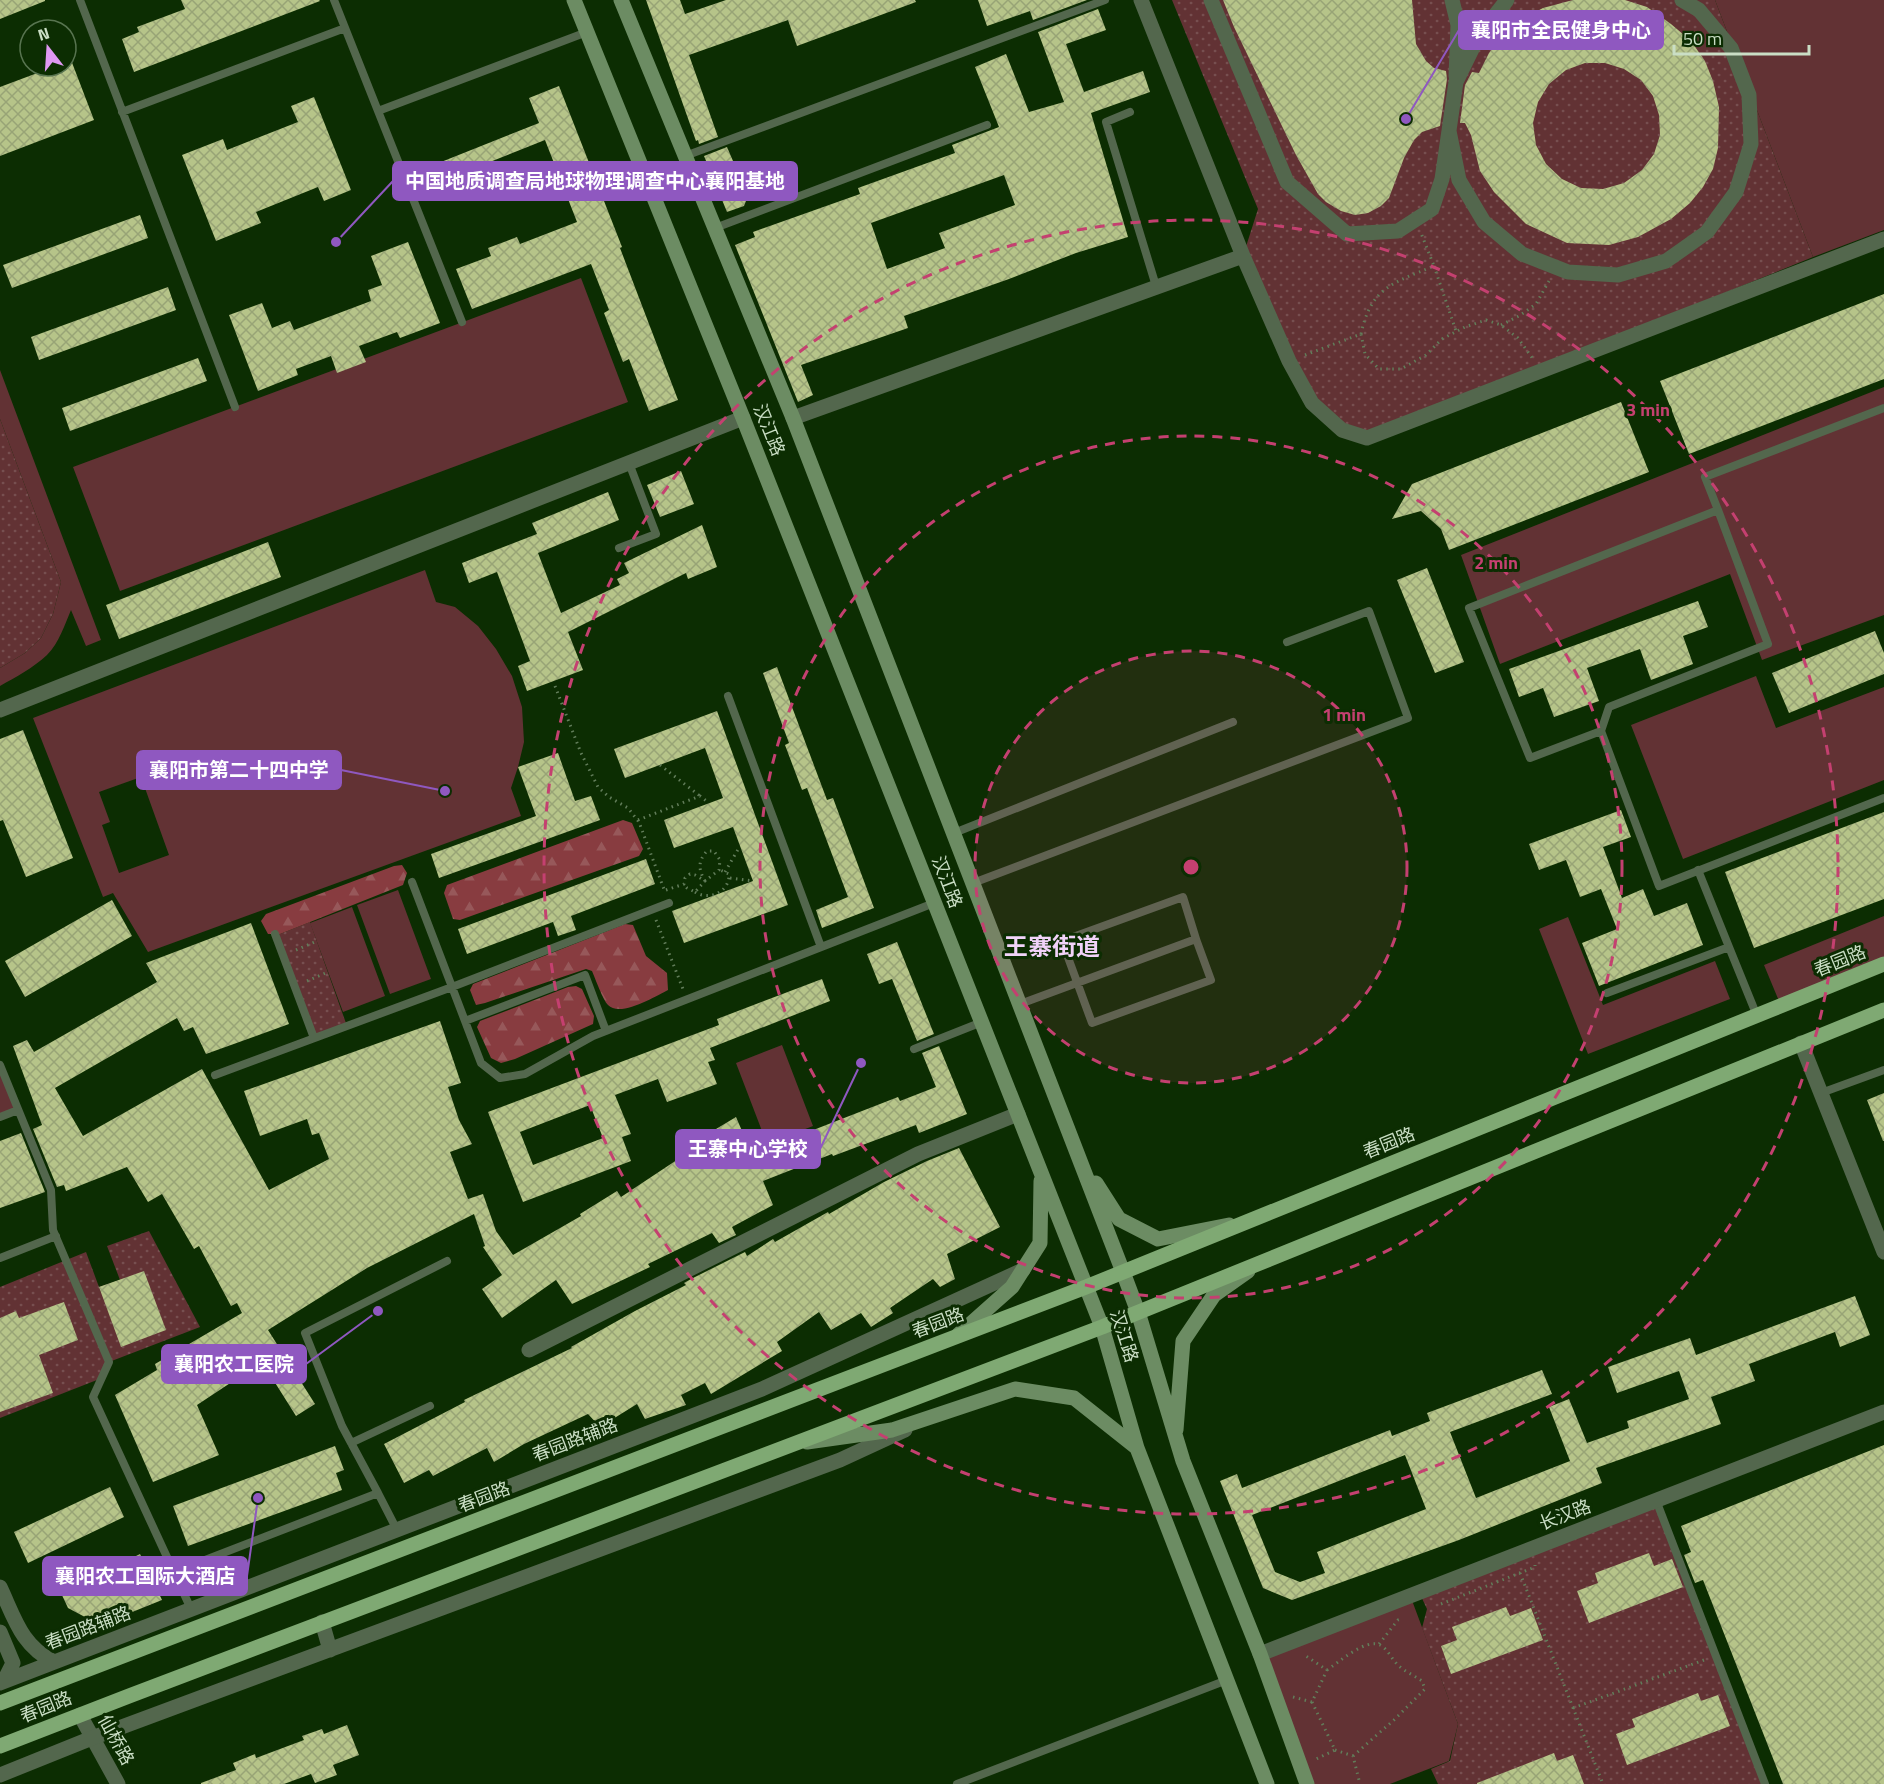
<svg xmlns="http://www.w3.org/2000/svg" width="1884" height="1784" viewBox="0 0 1884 1784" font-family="'Titillium Web','Noto Sans SC',sans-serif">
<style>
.grass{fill:url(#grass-dots)}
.forest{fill:url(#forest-firs)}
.park{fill:#623234;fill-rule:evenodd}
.building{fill:url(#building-cross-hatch);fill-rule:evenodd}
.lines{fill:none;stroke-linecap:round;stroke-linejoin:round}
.path{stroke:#627d5a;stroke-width:3;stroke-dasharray:1.5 4.5;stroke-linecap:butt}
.service{stroke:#53674d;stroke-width:8}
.minor{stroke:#53674d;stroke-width:15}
.tertiary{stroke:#53674d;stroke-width:15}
.secondary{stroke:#6c8c63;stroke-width:15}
.primary{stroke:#7fa973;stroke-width:15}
.ring{fill:none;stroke:#c44070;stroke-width:3;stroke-dasharray:10 8}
.labels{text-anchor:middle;stroke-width:6;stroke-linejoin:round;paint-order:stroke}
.street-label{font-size:18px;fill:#cadec5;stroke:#0c2d02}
.district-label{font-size:24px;font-weight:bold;fill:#f1d3f9;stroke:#0c2d02}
.centre{fill:#c44070;stroke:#0c2d02;stroke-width:3}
.ring-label{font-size:18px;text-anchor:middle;font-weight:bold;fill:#c44070;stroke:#0c2d02;stroke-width:6;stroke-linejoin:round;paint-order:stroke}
.leader{fill:none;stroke:#8f58c0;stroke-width:2}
.callout-dot{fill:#8f58c0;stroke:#0c2d02;stroke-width:2}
.callout{fill:#8f58c0;stroke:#8f58c0;stroke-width:2}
.callout-label{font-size:20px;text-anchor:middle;font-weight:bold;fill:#fff}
</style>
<defs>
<pattern id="grass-dots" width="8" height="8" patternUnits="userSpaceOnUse" patternTransform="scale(1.5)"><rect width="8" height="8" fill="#623234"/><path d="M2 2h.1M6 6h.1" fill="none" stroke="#774f50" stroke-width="1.8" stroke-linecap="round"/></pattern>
<pattern id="forest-firs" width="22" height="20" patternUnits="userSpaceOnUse" patternTransform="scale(1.5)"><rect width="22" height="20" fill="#883c40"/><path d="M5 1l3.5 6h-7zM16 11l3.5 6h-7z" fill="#97585a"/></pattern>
<pattern id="building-cross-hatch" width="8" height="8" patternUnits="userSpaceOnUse" patternTransform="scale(1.5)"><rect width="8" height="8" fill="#b6c489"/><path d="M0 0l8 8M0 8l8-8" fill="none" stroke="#98a476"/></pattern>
</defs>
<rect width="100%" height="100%" fill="#0c2d02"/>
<path class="grass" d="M1172,0h543l98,257 -446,181 -55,-35 -69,-147 15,-47z
M0,419l61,163 -8,32 -12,24 -16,15 -25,15z
M310,922l37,104 -33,12 -39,-104h5z
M149,1231l51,96 -91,35 -7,16 -102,40v-131l86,-35 13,35 21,-7 -13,-34z
M1656,1500l109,284h-327l-7,-15 19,-8 8,-37 -36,-96 5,-19 -8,-17z"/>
<path class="forest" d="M623,820l9,3 11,26 -4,7 -179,64 -7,-1 -9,-26 3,-8z
M402,865l5,8 -4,12 -123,49h-12l-7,-13 5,-7 128,-48z
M625,924l8,1 13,31 21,17 1,17c-12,6 -48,28 -60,15 -5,-5 -13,-27 -16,-34l-6,-2 -101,34 -9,2 -6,-15 3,-6z
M576,986l6,3 12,27 -1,8 -78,35 -14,4 -10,-5 -14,-31 3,-6 88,-34z"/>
<path class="park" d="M1715,0h169v230l-71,27z
M581,278l47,124 -508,189 -47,-124z
M0,370l101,270 -15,6 -15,-36c-6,14 -12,33 -24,45 -14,13 -31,22 -47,31v-18l25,-15 16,-15 12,-24 8,-32 -61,-163z
M1884,387v228l-122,45 -32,-86 -230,90 -39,-109z
M425,570l11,32 19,5 23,19 18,23 16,27 10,31 2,35 -6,25 -7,21 10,28 -373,136 -35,-59 -10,4 -70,-179zM141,777l28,78 -50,18 -17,-48 8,-3 -11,-30z
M1756,676l20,52 108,-41v93l-201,79 -52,-134z
M398,890l33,89 -41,15 -33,-89z
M352,907l33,89 -42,16 -33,-89z
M1884,916v48l-103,42 -17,-41z
M1568,917l35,88 112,-44 15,38 -142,55 -49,-125z
M782,1045l31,81 -46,18 -31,-81z
M0,1065l18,45 -18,7z
M1410,1595l48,129 -9,37 -59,23h-83l-47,-130z"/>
<path class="building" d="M0,0h45v1l-45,18z
M181,0h138l1,1 -186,71 -12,-33 17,-7 -2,-5 48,-18z
M646,0h34l5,14 41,-14h189l1,2 -119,44 -9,-26 -99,35 29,82 -19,7 -1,-4 -2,1z
M978,0h109l-54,20 -3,-9 -43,15z
M1223,0h189l4,44 10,17 8,7 12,3 1,8 -7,47 -18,6 -8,8 -10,18 -15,40 -8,8 -13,7 -13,2 -14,-4 -15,-9 -8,-8 -22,-39 -62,-128z
M1573,0h52l22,7 24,17 20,17 14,20 8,20 6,26 -1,41 -5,21 -10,18 -13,16 -19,16 -33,18 -29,8 -42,-2 -41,-19 -32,-32 -14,-21 -9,-36 -6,-12h-5l5,-38 7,-13 7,1 10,-20 15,-18 20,-17 19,-10zM1585,63h20l19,6 17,11 12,16 6,19 1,20 -6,19 -12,16 -18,13 -21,6 -22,-1 -19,-9 -16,-15 -10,-19 -3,-22 5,-21 11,-18 17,-14z
M1098,9l8,21 -40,14 18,48 59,-21 7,21 -59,21 37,124 -52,16 -67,26 -105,37 4,12 -107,37 12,30 -15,7 -63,-157 20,-8 -2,-5 107,-38 -2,-6 97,-35 -3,-8 47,-18 -24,-60 31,-13 23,58 35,-10 -26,-70zM1004,175l11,30 -76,28 6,15 -58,21 -16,-46z
M71,60l23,60 -94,36v-69l56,-21h10v-4z
M559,86l63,161 -2,1 58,152 -29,11 -20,-52 -6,3 -19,-49 5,-3 -18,-46 -119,45 -16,-40 35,-13 -3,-8 29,-11 3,7 57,-22 -32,-82 -118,47 -6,-17 118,-47 -10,-25z
M314,97l37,93 -27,11 -6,-14 -62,25 5,11 -45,18 -34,-86 41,-16 4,11 71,-28 -7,-16z
M727,147l21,49 -4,10 -17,6 -23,-56z
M140,215l8,23 -136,50 -9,-23z
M408,242l32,81 -40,15 -3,-6 -38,14 7,16 -29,11 -6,-17 -35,13 2,6 -40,16 -29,-76 33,-12 10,25 18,-7 4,9 77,-29 -3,-11 14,-5 -11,-29z
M168,287l8,23 -137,50 -8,-23z
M1884,294v85l-195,75 -29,-73z
M198,358l9,23 -137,50 -8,-23z
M1621,402l28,70 -200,78 -8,-21 -20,-18 -29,8 20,-35z
M681,471l13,33 -34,13 -13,-32z
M608,492l11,28 -81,33 23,60 59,-28 -3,-6 12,-6 -5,-10 78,-38 15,42 -29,12 -2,-6 -118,59 15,38 -56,21 -9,-25 12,-5 -33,-89 -28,11 -7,-20 75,-29 -5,-11z
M268,542l13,35 -162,62 -13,-34z
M1427,568l37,94 -29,11 -38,-93z
M1698,601l10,26 -25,9 10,28 -42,16 -11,-31 -53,19 12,33 -45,16 -11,-29 -24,9 -10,-28z
M1875,631l9,22v21l-95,39 -17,-40z
M777,667l50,133 6,-2 41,110 -52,20 -6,-18 32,-13 -41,-109 -5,2 -17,-45 4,-2 -26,-70z
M717,711l71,194 -104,38 -12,-32 81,-30 -20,-54 -59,21 -10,-28 59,-22 -18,-50 -80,30 -11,-29z
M23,730l50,128 -47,19 -23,-57 -3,1v-82z
M558,753l17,48 16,-5 9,24 -161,58 -8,-24 105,-38 -18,-49z
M1621,810l10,27 -28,10 19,51 21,-9 11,27 33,-13 16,42 -104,41 -17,-43 35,-14 -16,-40 -21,8 -14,-37 -27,10 -10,-26z
M1884,812v87l-130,49 -29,-76z
M646,859l9,25 -84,32 5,14 -18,6 -5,-14 -86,32 -9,-25z
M112,900l20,36 -107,61 -20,-36z
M251,923l38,101 -83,30 -13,-27 -9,4 -7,-13 -122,70 28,48 119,-67 67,121 60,-31 -10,-26 -7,2 -5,-16 -47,17 -16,-45 196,-70 21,62 -13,4 11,33 13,24 -22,8 18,47 15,-5 13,37 17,24 68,-39 -1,-2 37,-23 4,6 92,-61 -2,-4 25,-15 16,37 146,-57 2,4 36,-14 -14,-34 17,-7 28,68 -48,19 -3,-8 -83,31 -1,-2 -69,27 10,24 -41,22 4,8 -17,8 -7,-10 -64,31 2,3 -78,37 -16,-24 -54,38 -20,-29 20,-14 -19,-28 2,-1 -11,-32 -107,54 -99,62 47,74 -19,12 -34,-54 -65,43 22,50 -66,27 -38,-87 42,-25 -2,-6 87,-51 -5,-10 -6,3 -32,-60 -5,3 -32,-55 -14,8 -21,-35 -61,24 -2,-6 -7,2 -24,-58 9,-4 -29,-79 14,-6 7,12 123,-70 -11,-19z
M897,942l37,92 -17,7 -25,-62 -13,5 -12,-30z
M822,979l8,22 -120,47 5,12 -7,2 9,22 -50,18 -9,-23 -43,16 16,39 -9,3 9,24 -108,41 -35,-90 231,-87 -2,-6zM590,1105l13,33 -70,27 -13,-33z
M1884,1093v48h-1l-16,-41z
M21,1133l24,59 -45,16v-67z
M959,1148l41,79 -53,27 8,25 -15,8 -7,-8 -43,29 3,5 -22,14 -10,-14 -30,17 -12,-18 -42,30 5,9 -71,43 -6,-11 -24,12 5,10 -41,14 -8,-15 -37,23 -12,-13 -64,30 -30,18 -7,-14 -54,28 -4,-6 -25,13 -20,-39 81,-42 -1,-2 108,-52 -1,-1 64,-36 51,-26 -2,-2 7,-4 54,-27 2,4 26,-17 2,3 53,-30 1,2 55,-32 43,-21z
M144,1271l22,59 -45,17 -22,-60z
M1855,1296l15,39 -30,12 -5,-15 -86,32 6,17 -44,16 10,27 -125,44 6,15 -143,57 -167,60 -29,-12 -43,-107 17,-7 5,14 148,-58 2,6 38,-15 -3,-8 115,-43 10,24 -102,38 26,66 94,-37 -21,-54 20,-8 18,44 42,-15 -2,-7 62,-22 -10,-28 -62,22 -9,-26 82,-29 6,17zM1405,1455l21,54 -109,43 8,21 -25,9 -25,-10 -23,-57z
M64,1302l14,38 -39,15 14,38 -53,19v-94l16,-7 3,7z
M1884,1445v339h-101l-80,-204 -8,3 -11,-28 7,-3 -10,-26z
M335,1446l9,24 -8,3 6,17 -154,56 -15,-40z
M110,1487l14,30 -96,46 -14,-31z
M1649,1553l5,13 18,-7 11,28 -94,36 -12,-32 21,-8 -3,-10z
M140,1554l22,46 -62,25 -32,-17 -7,-15z
M1506,1607l4,9 21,-8 12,32 -92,34 -10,-28 16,-6 -5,-13z
M1698,1693l3,8 17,-6 12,31 -103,39 -11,-31 19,-7 -3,-8z
M347,1725l12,30 -26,10 4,10 -22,8 -4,-9 -27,10h-83v-1l35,-13 -3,-7 22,-9 1,4 48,-18 -2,-4 20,-7 2,5z
M1554,1753l3,8 16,-6 11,29h-107v-1z"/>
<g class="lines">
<path class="path" d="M1434,266l22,65
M1501,325l18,-9 17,-12 13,-23
M1361,334c10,-47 32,-51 73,-68l-13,-33
M1305,355l56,-21 4,20 14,15h22l25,-14 16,-16 23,-12 21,-7 15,5 17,13 15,21
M555,686l26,67 17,34 11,10 19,11 11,14 26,70
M660,765l40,31
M638,820l62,-24 9,7
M725,872l15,-26
M730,878l23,3
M666,890l18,-6 1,-6 5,-4 5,1 10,6c-7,-12 -7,-20 2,-30h7l6,9 -1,10 -14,11 -10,11 -8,-4 -3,-4
M695,892c14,9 35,0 34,-18l-9,-4
M656,920l27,69
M296,950l21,-9
M307,981l21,-9
M1520,1573l83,211
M1441,1604l94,-37v-2
M1379,1644l19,-24 3,-1
M1327,1670c12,-8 39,-32 53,-25 8,4 12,15 19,21 7,6 16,10 23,15l3,8 -30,30 -42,37
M1293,1697l19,5 15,-32 -24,-16
M1312,1702l23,48 -21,10
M1573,1708l131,-48
M1335,1750l18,6 7,28"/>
<path class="service" d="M80,0l155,407
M334,0l44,111
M122,112l223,-84
M1130,112l-24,10 50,164
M685,156l420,-156
M715,228l272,-103
M462,322l-84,-211 209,-79
M1884,408l-179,69 13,33 -249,98 61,150 71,-27 58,155 225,-88
M619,548l37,-14 -27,-71
M728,696l93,251
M1601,731l8,-24 159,-63 -50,-134
M954,833l279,-111
M412,882l69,181 19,15 25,-4 68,-38 341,-133
M973,883l435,-165 -39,-107 -82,31
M275,934l39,104
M1729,947l28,69
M1607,993l122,-46 -31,-77
M1020,1004l176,-65 15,41 -119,43 -30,-82 121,-44 13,42
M465,1021l120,-46 21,56
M914,1049l68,-27
M0,1065l51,125 2,40 56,132 -16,35 98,212
M215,1075l237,-88 217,-84
M1821,1093l63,-23
M0,1117l18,-7
M0,1258l56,-22
M351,1443l79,-37
M378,1493l-36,-67 -37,-93 142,-72
M1656,1500l109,284
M174,1572l204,-79 19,37
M957,1784l270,-104"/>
<path class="minor" d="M1141,0l102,256
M1211,0l76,182 60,52 51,-3 34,-22 10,-30 14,-97 22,-45 29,-37
M1452,0l6,25 -2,51
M1449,131l10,49 25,42 38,32 46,18 50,3 48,-14 41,-29 29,-40 15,-48 -2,-49 -18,-47 -32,-38 -17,-10
M793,418l450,-162 46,105 23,42 30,27 25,8 517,-199
M0,710l743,-292
M1801,1043l83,209
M529,1350l389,-196 100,-40
M1260,1654l624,-242
M80,1715l38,69"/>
<path class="tertiary" d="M0,1587c15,32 21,58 54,75
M322,1622l8,28
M0,1632l13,31 -9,18
M0,1683l762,-294 261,-119
M0,1775l92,-37 748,-278 65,-30"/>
<path class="secondary" d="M574,0l169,418 359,909 35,121 130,336
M621,0l172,418 330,854 15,40 45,149 77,193 47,130
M1096,1183l23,36 39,20 71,-14
M958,1335l54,-48 28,-44 1,-62
M1176,1430l7,-89 31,-46 34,-24
M807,1442l85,-12 123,-41 59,9 63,50"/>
<path class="primary" d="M0,1703l1086,-416 798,-323
M0,1746l129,-50 973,-369 782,-317"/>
</g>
<circle cx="1191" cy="867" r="216" fill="#c44070" fill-opacity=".12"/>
<g class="ring">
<circle cx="1191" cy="867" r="216"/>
<circle cx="1191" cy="867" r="431"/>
<circle cx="1191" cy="867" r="647"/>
</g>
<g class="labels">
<g class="street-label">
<text transform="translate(769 430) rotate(68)" y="6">汉江路</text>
<text transform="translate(947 882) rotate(69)" y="6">汉江路</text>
<text transform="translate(1840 961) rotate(-22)" y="6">春园路</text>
<text transform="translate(1389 1143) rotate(-22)" y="6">春园路</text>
<text transform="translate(938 1323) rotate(-21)" y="6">春园路</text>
<text transform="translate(1124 1336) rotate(72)" y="6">汉江路</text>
<text transform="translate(575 1440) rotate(-21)" y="6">春园路辅路</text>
<text transform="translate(484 1497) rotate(-21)" y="6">春园路</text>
<text transform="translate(1565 1515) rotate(-21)" y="6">长汉路</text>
<text transform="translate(88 1628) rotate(-21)" y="6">春园路辅路</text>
<text transform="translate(46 1707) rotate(-22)" y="6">春园路</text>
<text transform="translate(116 1740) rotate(61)" y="6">仙桥路</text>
</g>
<g class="district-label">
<text x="1052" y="955">王寨街道</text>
</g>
</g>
<circle cx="1191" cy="867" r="9" class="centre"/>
<g class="ring-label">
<text x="1648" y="416">3 min</text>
<text x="1496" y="569">2 min</text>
<text x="1344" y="721">1 min</text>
</g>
<path class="leader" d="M1406 119L1459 30M336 242L393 181M445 791L341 770M861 1063L820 1149M378 1311L306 1364M258 1498L247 1576"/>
<g class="callout-dot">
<circle cx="1406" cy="119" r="6"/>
<circle cx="336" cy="242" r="6"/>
<circle cx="445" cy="791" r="6"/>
<circle cx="861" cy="1063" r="6"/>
<circle cx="378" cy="1311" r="6"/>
<circle cx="258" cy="1498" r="6"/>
</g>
<g class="callout">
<rect x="1459" y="11" width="204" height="38" rx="6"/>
<rect x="393" y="162" width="404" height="38" rx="6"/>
<rect x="137" y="751" width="204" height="38" rx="6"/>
<rect x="676" y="1130" width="144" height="38" rx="6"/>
<rect x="162" y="1345" width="144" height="38" rx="6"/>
<rect x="43" y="1557" width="204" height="38" rx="6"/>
</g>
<g class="callout-label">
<text x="1561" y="37">襄阳市全民健身中心</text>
<text x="595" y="188">中国地质调查局地球物理调查中心襄阳基地</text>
<text x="239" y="777">襄阳市第二十四中学</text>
<text x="748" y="1156">王寨中心学校</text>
<text x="234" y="1371">襄阳农工医院</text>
<text x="145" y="1583">襄阳农工国际大酒店</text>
</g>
<g transform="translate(48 48) rotate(343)"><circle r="28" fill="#0c2d02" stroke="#587450" stroke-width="1.5"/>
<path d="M0-4.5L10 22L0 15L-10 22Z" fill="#df98f2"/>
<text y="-9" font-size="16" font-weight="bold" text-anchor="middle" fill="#cadec5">N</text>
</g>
<path d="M1674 45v9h135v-9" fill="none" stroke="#cadec5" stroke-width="3"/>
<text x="1683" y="45" font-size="18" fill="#cadec5" stroke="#0c2d02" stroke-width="4.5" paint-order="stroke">50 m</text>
</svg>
